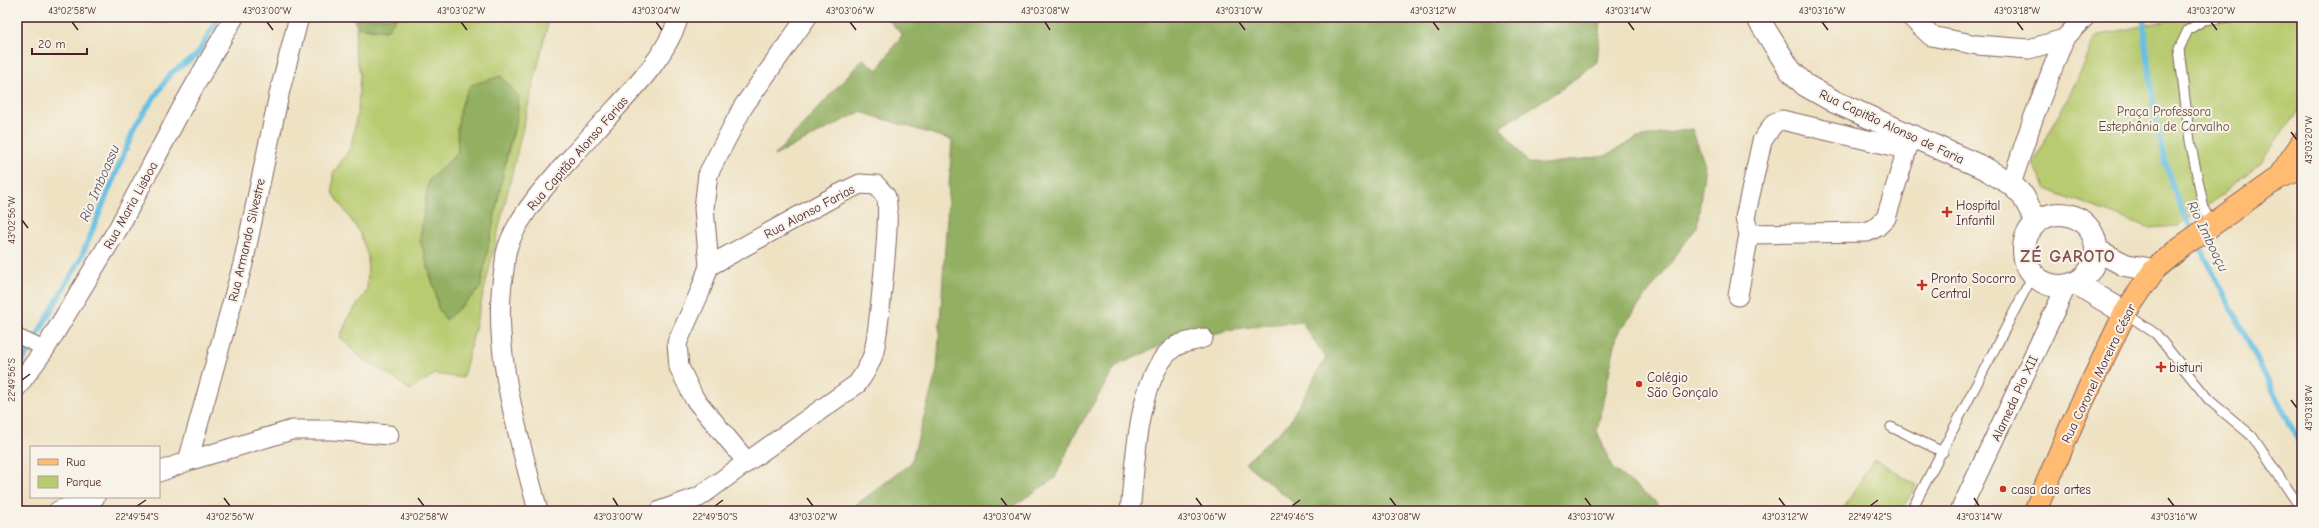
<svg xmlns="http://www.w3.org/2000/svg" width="2319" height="528" viewBox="0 0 2319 528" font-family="'Comic Neue',sans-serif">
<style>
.green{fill:#b8cb6f;stroke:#81754d;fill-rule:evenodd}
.forest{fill:#92af62;stroke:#6e6746}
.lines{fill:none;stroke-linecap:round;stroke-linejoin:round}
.stream{stroke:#66c0e3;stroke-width:5.5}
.service-casing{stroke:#836360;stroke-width:11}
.pedestrian-casing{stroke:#836360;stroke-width:16}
.minor-casing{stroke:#836360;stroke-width:21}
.tertiary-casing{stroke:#836360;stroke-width:24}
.primary-casing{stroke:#836360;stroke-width:24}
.service{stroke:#fff;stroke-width:9}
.pedestrian{stroke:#fff;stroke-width:14}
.minor{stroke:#fff;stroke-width:19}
.tertiary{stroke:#fff;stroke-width:22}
.primary{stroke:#ffbb71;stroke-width:22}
.ticks{fill:none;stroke:#4a1f2b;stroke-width:1.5}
.poi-dot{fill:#c8321e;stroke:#f7f3e8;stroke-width:1.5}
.labels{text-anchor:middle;stroke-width:4;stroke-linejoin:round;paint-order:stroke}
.park-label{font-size:13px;fill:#664a3c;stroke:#f7f3e8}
.street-label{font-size:13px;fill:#4a1f2b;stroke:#f7f3e8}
.poi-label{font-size:13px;fill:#4a1f2b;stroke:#f7f3e8;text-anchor:start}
.water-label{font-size:14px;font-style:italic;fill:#524f62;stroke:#f7f3e8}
.district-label{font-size:17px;font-weight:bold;letter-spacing:1px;fill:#835153;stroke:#f7f3e8}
.neatline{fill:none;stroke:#4a1f2b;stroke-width:1.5}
.ticks-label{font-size:10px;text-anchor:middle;fill:#4a1f2b}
</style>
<rect width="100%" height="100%" fill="#f7f3e8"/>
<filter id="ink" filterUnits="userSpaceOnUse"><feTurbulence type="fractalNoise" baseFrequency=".025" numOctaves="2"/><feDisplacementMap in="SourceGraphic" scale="8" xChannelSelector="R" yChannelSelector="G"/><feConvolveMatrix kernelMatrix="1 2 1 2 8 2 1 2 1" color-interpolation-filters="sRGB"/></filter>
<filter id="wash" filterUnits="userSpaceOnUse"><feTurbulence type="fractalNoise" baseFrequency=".012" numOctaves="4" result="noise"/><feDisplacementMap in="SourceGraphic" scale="16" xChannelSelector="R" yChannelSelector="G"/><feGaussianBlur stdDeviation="0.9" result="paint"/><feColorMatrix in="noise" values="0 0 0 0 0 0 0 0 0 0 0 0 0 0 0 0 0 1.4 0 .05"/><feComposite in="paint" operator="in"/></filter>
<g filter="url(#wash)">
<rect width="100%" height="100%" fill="#eee2c3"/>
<path class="green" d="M397,17h196l-44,2 -86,359 -28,-4 -25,16 -20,-15 -29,-17 -21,-21 9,-21 18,-25 1,-34 -8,-24 -27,-40v-19l18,-27 7,-38 2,-36 -6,-25 3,-21 29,4zM516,123l-12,44 -66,141 -3,-17 -15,-52 9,-59 29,-27 -1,-26z
M2182,17h120l-1,90 -40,55 -51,42 -32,22 -28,2 -104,-39 -13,-25 48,-92 15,-36z
M1874,459l42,26 -15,26h-59z"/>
<path class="forest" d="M353,17h44l-11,14 -29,-4z
M886,17h713l2,3 -4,42 -34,26 -63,39 28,36 17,1 60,-8 32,-18 55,-9 13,36 -8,62 -80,108 -20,96 15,37 44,34 3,9h-365v-8l-49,-40 43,-39 38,-66 -25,-37 -66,8 -73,16 -46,21 -42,70 -19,42 -49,33h-158l63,-48 26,-93 15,-230 -92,-28 -86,44 89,-97 14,11 25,-35z
M501,76l18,21 -3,26 -7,22 -29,144 -34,31 -8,-12 -3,-17 -15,-52 9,-59 29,-27c-1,-24 -1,-47 13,-68z"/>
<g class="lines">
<path class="stream" d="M2143,17c8,73 14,150 50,216
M2197,241l105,207
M17,370l64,-112 55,-134 35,-51 26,-18 22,-38"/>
</g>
</g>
<g filter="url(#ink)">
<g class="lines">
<defs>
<path id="service" d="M2211,225l-7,-16 -14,-68 -11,-92 9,-19 16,-10 26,-3
M2125,313l31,21 53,66 43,36 50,74
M1891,427l52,25
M1911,511l122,-236"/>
<path id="pedestrian" d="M17,336l28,13"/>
<path id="minor" d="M1911,17l20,19 46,9 52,4 35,-10
M2011,184l22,-65 31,-80 21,-22
M1749,234l-4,-16 17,-77 12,-18 8,-3 124,29
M1738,296l11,-62 118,-2 10,-5 9,-9 25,-82
M17,387l28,-38 74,-122 64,-121 51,-89
M188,461l55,-197 37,-174 19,-73
M747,462l110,-78c7,-9 12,-18 16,-29 5,-18 19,-146 13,-158 -2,-4 -7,-8 -10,-12l-16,-1 -23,11 -128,71 -5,-58 4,-34 35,-67 64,-90
M159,472l29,-11 104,-31h40l57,5
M58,511l37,-14
M538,511c-19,-75 -48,-164 -34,-241 1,-7 1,-16 4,-24 15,-42 58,-81 87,-115 31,-35 69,-69 84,-114
M660,511l39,-14 48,-35 -53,-64 -15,-31 -2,-24 23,-51 9,-26
M1130,511c5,-42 7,-140 46,-165 8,-4 19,-5 27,-8
M1960,511l107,-226"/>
<path id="tertiary" d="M1757,17l33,53 15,15 30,17 149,66 27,16 12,12 14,26
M2024 250a36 36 0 1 1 72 0a36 36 0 1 1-72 0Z
M2098,251l27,14 29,5
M2076,283l49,30"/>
<path id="primary" d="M2278,178l24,-35
M2035,511l40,-94 50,-104 29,-43 27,-23 97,-69 24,-10"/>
</defs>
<use href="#service" class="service-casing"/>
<use href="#pedestrian" class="pedestrian-casing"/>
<use href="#minor" class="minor-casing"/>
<use href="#tertiary" class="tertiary-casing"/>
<use href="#primary" class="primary-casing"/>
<use href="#service" class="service"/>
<use href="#pedestrian" class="pedestrian"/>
<use href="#minor" class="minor"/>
<use href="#tertiary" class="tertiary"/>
<use href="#primary" class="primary"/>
</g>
</g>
<path class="ticks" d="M72,22l6,8M267,22l6,8M461,22l6,8M656,22l6,8M850,22l6,8M1045,22l5,8M1239,22l6,8M1433,22l6,8M1628,22l6,8M1822,22l6,8M2017,22l6,8M2211,22l6,8M2291,132l6,8M22,220l6,8M22,380l8,-6M2291,400l6,8M224,498l6,8M418,498l6,8M613,498l5,8M807,498l6,8M1001,498l6,8M1196,498l6,8M1390,498l6,8M1585,498l6,8M1779,498l6,8M1974,498l5,8M2168,498l6,8M137,506l9,-6M715,506l8,-6M1292,506l8,-6M1870,506l8,-6"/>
<g class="poi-dot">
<path d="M1945 206h4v4h4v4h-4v4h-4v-4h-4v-4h4z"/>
<path d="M1920 279h4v4h4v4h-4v4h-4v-4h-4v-4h4z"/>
<path d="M2159 361h4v4h4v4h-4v4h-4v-4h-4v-4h4z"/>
<circle cx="1639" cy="384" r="4"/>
<circle cx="2003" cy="489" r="4"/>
</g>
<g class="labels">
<g class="park-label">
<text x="2164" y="116">Praça Professora<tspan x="2164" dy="15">Estephânia de Carvalho</tspan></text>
</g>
<g class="street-label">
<text transform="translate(1892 126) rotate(25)" y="5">Rua Capitão Alonso de Faria</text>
<text transform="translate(577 153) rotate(-49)" y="5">Rua Capitão Alonso Farias</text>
<text transform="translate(130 205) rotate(-61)" y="5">Rua Maria Lisboa</text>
<text transform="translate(809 211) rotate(-28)" y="5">Rua Alonso Farias</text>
<text transform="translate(246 240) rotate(-77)" y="5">Rua Armando Silvestre</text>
<text transform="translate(2098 373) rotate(-64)" y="5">Rua Coronel Moreira César</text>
<text transform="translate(2014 398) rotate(-65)" y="5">Alameda Pio XII</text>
</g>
<g class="poi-label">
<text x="1956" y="210">Hospital<tspan x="1956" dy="15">Infantil</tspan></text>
<text x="1931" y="283">Pronto Socorro<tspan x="1931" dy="15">Central</tspan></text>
<text x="2169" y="372">bisturi</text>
<text x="1647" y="382">Colégio<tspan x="1647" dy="15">São Gonçalo</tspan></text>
<text x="2011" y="494">casa das artes</text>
</g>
<g class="water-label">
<text transform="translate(99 183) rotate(-67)" y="5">Rio Imboassu</text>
<text transform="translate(2208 236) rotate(64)" y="5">Rio Imboaçu</text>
</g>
<g class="district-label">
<text x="2068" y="262">ZÉ GAROTO</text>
</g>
</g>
<rect width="2319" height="528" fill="none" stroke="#f7f3e8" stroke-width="44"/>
<rect x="30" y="446" width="130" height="52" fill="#f7f3e8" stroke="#b29e9c"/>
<rect x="38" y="459" width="20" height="6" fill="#ffbb71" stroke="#b29e9c"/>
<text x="66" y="466" font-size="12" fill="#4a1f2b">Rua</text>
<rect x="38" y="476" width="20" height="12" fill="#b8cb6f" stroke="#b29e9c"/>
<text x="66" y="486" font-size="12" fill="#4a1f2b">Parque</text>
<path d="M32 48v6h55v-6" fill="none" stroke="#4a1f2b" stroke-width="2"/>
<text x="38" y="48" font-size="12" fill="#4a1f2b" stroke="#f7f3e8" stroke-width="3" paint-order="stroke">20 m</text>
<rect x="22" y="22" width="2275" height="484" class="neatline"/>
<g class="ticks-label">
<text x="72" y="14">43°02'58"W</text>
<text x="267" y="14">43°03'00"W</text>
<text x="461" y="14">43°03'02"W</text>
<text x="656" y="14">43°03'04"W</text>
<text x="850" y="14">43°03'06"W</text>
<text x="1045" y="14">43°03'08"W</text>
<text x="1239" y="14">43°03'10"W</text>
<text x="1433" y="14">43°03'12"W</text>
<text x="1628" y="14">43°03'14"W</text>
<text x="1822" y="14">43°03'16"W</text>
<text x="2017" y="14">43°03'18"W</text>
<text x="2211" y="14">43°03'20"W</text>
<text transform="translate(2308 140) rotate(-90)" y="4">43°03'20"W</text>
<text transform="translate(11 220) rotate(-90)" y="4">43°02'56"W</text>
<text transform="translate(11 380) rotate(-90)" y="4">22°49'56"S</text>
<text transform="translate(2308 408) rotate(-90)" y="4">43°03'18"W</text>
<text x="137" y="520">22°49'54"S</text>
<text x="230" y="520">43°02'56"W</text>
<text x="424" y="520">43°02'58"W</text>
<text x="618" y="520">43°03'00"W</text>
<text x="715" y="520">22°49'50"S</text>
<text x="813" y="520">43°03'02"W</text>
<text x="1007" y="520">43°03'04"W</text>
<text x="1202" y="520">43°03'06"W</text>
<text x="1292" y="520">22°49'46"S</text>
<text x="1396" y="520">43°03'08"W</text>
<text x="1591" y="520">43°03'10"W</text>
<text x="1785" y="520">43°03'12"W</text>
<text x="1870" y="520">22°49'42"S</text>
<text x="1979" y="520">43°03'14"W</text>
<text x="2174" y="520">43°03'16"W</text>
</g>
</svg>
